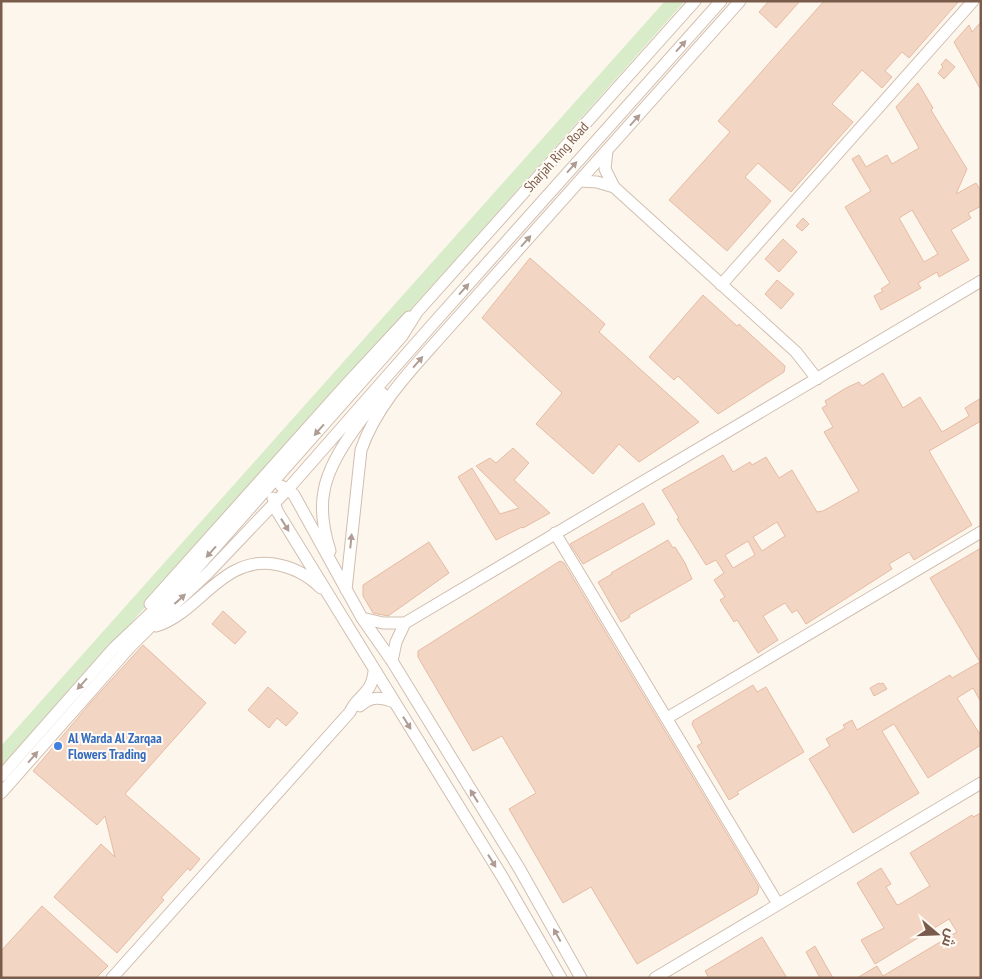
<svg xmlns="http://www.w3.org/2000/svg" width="982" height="979" viewBox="0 0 982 979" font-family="'PT Sans Narrow',Cairo,sans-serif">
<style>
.green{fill:#d8ecc9}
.building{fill:#f3d5c3;stroke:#e6bba3;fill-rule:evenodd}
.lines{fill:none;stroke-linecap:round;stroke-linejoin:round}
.minor-casing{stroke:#d1beb0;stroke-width:13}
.minor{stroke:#fff;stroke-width:11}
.oneway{fill:#af9d94}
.shop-dot{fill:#3f7fe0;stroke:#fffaf3;stroke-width:2}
.labels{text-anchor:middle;stroke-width:4;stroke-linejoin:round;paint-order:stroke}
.street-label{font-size:14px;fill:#7a5c4d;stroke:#fffaf3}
.shop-label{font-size:14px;font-weight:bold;fill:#366cbe;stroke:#fffaf3;text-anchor:start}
</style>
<rect width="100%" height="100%" fill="#fdf6ec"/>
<path class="green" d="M665,1h20l-391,440 -293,327v-22z"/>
<path class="building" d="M769,1h31l-24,27 -17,-16z
M824,1h135l-50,57 -7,-6 -17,19 7,6 -10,11 -20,-18 -30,34 21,18 -62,70 -33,-29 -13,14 26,24 -44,50 -58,-51 61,-68 -12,-11z
M981,22v68l-27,-48 15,-17 3,7z
M946,59l9,8 -11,12 -6,-6 5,-6 -2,-2z
M918,83l15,25 -2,2 36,59 -11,25 20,-11 5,8v15l-13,7 3,5 -20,12 18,30 -30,17 -2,-5 -19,11 3,5 -40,22 -7,-14 9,-5 -2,-2 9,-6 -45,-76 26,-16 -19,-32 7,-4 7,12 21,-12 5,9 27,-16 -23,-41zM912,210l26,44 -14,8 -25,-44z
M803,218l6,6 -7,7 -6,-5z
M783,239l14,13 -18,20 -14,-13z
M530,258l75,66 -6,8 100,90 -60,40 -20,-18 -26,30 -57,-50 26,-31 -80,-75z
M777,280l17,14 -13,15 -16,-15z
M703,295l34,31 2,-2 46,42 -1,6 -66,42 -40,-38 -4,4 -25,-23z
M883,373l20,35 17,-11 22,35 27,-16 -4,-8 16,-10v23l-52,30 43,74 -58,35 -5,-8 -20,12 3,5 -86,55 -9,-14 -5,3 -7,-10 -22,13 15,24 -20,13 -21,-33 -3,2 -14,-22 5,-3 -11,-17 10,-7 -8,-13 -10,5 -29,-46 2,-1 -17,-28 61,-35 10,17 17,-10 2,3 14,-8 13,21 13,-8 25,42 6,-1 36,-20 -35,-59 9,-5 -11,-19 5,-3 -2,-4 21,-13 13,-6 3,4zM777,522l8,14 -23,15 -9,-14zM748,541l7,14 -22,13 -8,-13z
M513,448l16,15 -15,17 36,33 -27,15 -1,-1 -26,13 -38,-63 14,-9 28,46 19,-6 -43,-42 14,-8 6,5z
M643,503l12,21 -72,40 -13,-20z
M668,540l5,8 2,-1 10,16 7,16 -63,36 1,2 -9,5 -23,-40 14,-8 -1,-1z
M429,542l20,31 -61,43 -15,-3 -10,-17v-11z
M981,548v154l-8,-14 -16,10 24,38v9l-53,33 -34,-54 -12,7 37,62 -66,40 -44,-74 21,-13 -4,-7 19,-11 -2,-3 9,-5 5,10 93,-55 2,3 28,-16 -50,-84z
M560,561l4,2 195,324 -2,7 -120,70 -46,-77 -28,16 -54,-94 27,-16 -34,-57 -29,15 -55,-94v-6z
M223,611l23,21 -11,12 -23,-20z
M143,645l63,58 -81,91 75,65 -10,12 -2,-3 -27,30 3,2 -47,53 -63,-56 47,-53 14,13 -10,-41 -8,9 -64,-54 59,-70z
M879,683l1,1 3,-1 4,6 -13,7 -4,-8z
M753,685l4,7 9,-5 38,65 -67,40 2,2 -10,6 -32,-54 5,-3 -10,-19 1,-3z
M268,687l30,26 -12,13 -9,-8 -8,10 -21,-18z
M981,813v165h-124l20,-12 6,10 74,-44 -8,-13 -74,45 -14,-24 23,-12 -27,-45 24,-15 10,16 -5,3 11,18 3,-1 30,-18 -20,-33 62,-38 1,2z
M42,906l66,60 -12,12h-95v-27z
M762,937l25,41h-78l-4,-7z
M815,946l10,18 8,14h-13l-14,-26z"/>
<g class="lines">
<defs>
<path id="minor" d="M607,151l-2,18 9,18 182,165 21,27
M580,181l17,1 17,5
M721,285l252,-284
M281,486l7,3 6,6 68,123 30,43 127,207 62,110
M273,498l4,13 226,367 58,100
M555,533l223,371
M330,551c-6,-19 -10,-40 -6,-60 6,-34 37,-71 58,-98
M346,590l15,-140c16,-46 51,-81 82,-116l297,-333
M150,604l195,-218 64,-69
M362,618l21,5h22l576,-342
M156,626c43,-13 66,-70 118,-62 19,3 34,11 47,24
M392,661l4,-19 9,-19
M360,706c11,-10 20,-9 34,-4
M667,718l314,-186
M1,776l113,-128 74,-70 214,-242 15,-24 278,-311
M1,793l128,-145 20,-20 58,-54 81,-85 144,-164 289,-324
M112,978l238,-266c7,-17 22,-17 24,-41
M655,978l326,-195"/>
</defs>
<use href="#minor" class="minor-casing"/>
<use href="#minor" class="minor"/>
</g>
<defs><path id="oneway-solid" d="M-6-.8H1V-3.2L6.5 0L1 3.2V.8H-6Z" transform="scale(1.25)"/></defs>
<g class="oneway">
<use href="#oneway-solid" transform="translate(681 46) rotate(-48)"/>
<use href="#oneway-solid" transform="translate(635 120) rotate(-48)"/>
<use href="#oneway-solid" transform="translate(572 167) rotate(-48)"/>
<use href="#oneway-solid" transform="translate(526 241) rotate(-48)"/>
<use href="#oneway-solid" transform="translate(464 289) rotate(-48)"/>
<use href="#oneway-solid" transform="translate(418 362) rotate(-49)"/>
<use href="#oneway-solid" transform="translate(319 430) rotate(131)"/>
<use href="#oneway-solid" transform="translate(285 525) rotate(58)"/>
<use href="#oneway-solid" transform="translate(351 541) rotate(-84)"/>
<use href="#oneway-solid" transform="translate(211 552) rotate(132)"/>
<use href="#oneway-solid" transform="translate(180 599) rotate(-42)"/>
<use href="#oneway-solid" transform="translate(82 684) rotate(132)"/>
<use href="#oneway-solid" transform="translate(407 723) rotate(58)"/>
<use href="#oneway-solid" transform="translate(33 757) rotate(-49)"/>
<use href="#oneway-solid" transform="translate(474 796) rotate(-122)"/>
<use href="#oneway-solid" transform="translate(492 861) rotate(58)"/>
<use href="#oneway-solid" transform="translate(557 935) rotate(-119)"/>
</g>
<circle class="shop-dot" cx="58" cy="746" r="5"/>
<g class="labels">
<g class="street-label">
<text transform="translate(556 157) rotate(-48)" y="5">Sharjah Ring Road</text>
</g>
<g class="shop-label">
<text x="68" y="743">Al Warda Al Zarqaa<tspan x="68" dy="16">Flowers Trading</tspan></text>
</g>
</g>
<rect width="982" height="979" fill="none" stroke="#7a5c4d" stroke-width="5"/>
<g transform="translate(937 934) rotate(109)" stroke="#fffaf3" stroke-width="4" paint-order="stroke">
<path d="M0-4L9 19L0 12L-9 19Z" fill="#7a5c4d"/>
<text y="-8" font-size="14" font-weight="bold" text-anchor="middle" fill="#7a5c4d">ش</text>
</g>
</svg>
